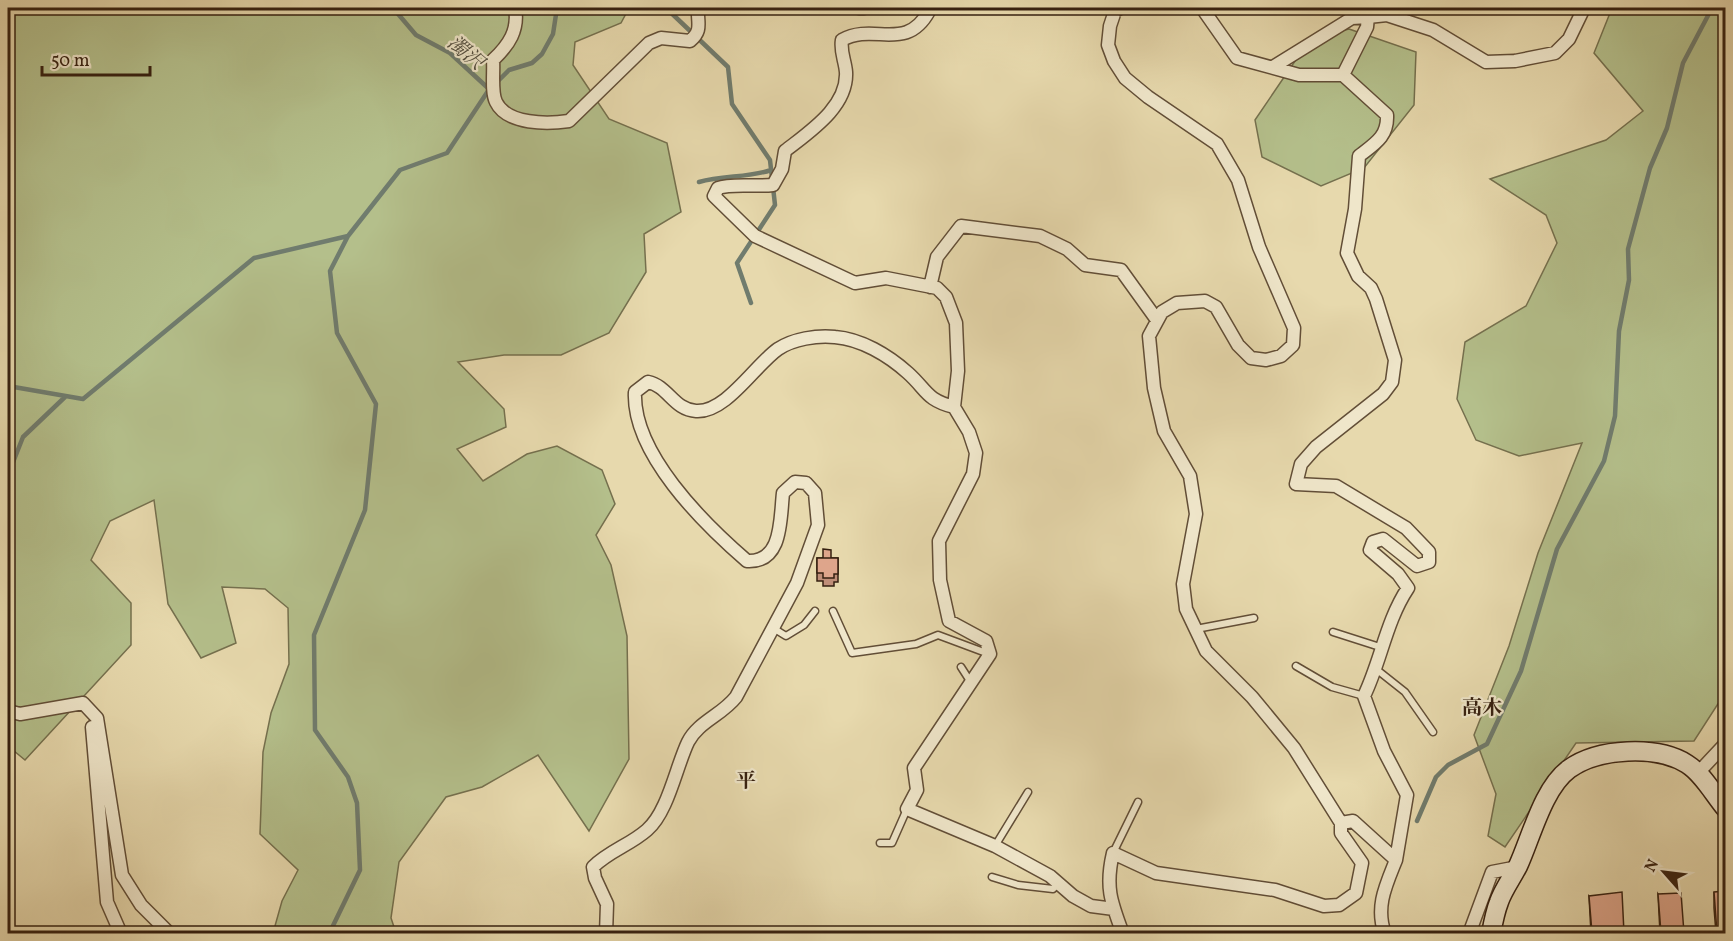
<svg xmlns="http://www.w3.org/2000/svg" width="1733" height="941" viewBox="0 0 1733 941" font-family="Vollkorn,'Noto Serif JP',serif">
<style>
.green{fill:#b4bf8b;stroke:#75704e;stroke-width:1.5}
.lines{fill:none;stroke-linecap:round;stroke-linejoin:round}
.stream{stroke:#707c6e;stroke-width:4.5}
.lane-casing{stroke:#624e37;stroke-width:9}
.street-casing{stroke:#624e37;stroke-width:15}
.secondary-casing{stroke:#362010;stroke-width:21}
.lane{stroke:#efe6ca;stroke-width:6}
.street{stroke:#efe6ca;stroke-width:12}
.secondary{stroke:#efe6ca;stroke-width:18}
.wall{fill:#bf8e78;stroke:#362010;stroke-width:1.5}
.building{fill:#dea58b;stroke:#362010;stroke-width:1.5}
.labels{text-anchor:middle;stroke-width:4.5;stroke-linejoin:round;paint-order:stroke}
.water-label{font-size:20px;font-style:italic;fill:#534e3f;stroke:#efe6ca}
.neighbourhood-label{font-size:20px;font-weight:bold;fill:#362010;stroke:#efe6ca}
</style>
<rect width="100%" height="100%" fill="#e7d9ad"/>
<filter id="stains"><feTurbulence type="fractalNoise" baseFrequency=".00333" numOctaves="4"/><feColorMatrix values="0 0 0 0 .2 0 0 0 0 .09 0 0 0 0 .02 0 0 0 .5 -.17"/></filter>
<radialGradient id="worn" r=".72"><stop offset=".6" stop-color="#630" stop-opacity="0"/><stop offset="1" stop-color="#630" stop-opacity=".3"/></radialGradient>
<path class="green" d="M8,8h621l-8,15 -46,19 -2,23 36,54 58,24 14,69 -37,22 2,38 -37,61 -48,22h-57l-46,7 46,47 2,18 -49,22 26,32 44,-27 30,-8 45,24 13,34 -19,31 15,30 16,71 2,123 -40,72 -51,-76 -56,32 -36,10 -47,65 -8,56 5,15h-123l9,-32 16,-31 -38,-36 3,-82 8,-39 18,-49 -1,-56 -23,-19 -43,-2 14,56 -35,15 -33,-54 -14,-104 -44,21 -19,39 40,43v42l-106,115 -17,-14v-526l6,-18 -6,-6z
M1612,8h113v685l-31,48 -118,2 -71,104 -17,-11 8,-42 -22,-59 35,-89 29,-93 44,-110 -63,13 -43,-16 -19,-41 8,-57 61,-36 31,-63 -11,-28 -56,-36 116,-39 37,-29 -49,-58z
M1349,29l67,23 -2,53 -50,63 -43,18 -59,-29 -7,-37 55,-81z"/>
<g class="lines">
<path class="stream" d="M393,8l23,27 34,18 39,36
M666,8l62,59 4,37 38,56 5,45 -38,58 14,40
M8,12l37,-4
M495,84l14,-14 23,-7 10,-9 11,-20 4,-26
M699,182c24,-7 49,-4 72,-12
M8,386l75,13 171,-141 94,-22 52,-66 47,-17 41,-62
M8,475l15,-38 42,-40
M1417,821l19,-44 12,-12 39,-21 34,-73 36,-122 47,-88 11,-45 4,-85 10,-51 -1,-31 22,-81 17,-40 16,-65 29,-55
M329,934l31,-64 -3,-67 -9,-26 -33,-47 -1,-95 51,-125 11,-106 -39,-71 -7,-62 18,-35"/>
<defs>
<path id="lane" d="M833,611l19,42 64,-9 22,-9 51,19
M773,628l13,8 18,-11 11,-14
M1196,629l58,-11
M1333,632l50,16
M1296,666l36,21 32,9
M961,667l9,14
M1376,669l29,23 28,40
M880,843h12l15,-34
M995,846l33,-54
M1113,853l25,-51
M992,877l26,8 35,4 6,-6"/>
<path id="street" d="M515,8c4,22 -6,37 -22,52 1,11 -2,32 3,42 11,23 52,22 73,19l80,-78 12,-5 29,3c13,-11 7,-18 8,-33
M859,8h5
M927,8l2,3c-23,42 -55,11 -87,29 -2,12 3,20 4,32 2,35 -37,60 -61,79l-3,18 -9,16c-17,2 -42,-2 -55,3l-4,8 41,40 100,47 31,-5 51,10 9,9 10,26 2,48 -4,36 15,25 7,21 -3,21 -34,67 1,39 9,41 37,20 4,13 -76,114 3,22 -10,19 88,37 55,30 23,20 18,10 23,3
M1120,8l-5,3 -5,15 -2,19 6,16 11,17 23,19 69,47 21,36 21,67 35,81 -1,17 -12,11 -15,4 -15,-2 -13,-13 -22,-38 -11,-6 -28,2 -15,9 -13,24 5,52 10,43 26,45 6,38 -13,70 3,25 20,42 46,46 42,51 47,75v10l21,30 -6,30 -17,12 -15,1 -49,-16 -119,-17 -43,-20c-8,34 -2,49 10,81
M1202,8l35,50 62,17h44l44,40c1,21 -11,28 -28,41l-4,53 -8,44 11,23 13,12 5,11 19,61 -3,22 -9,12 -67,53 -15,17 -5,20 40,2 70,42 23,24v10l-12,4 -34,-27 -10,3 -3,8 28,24 10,14c-22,33 -27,73 -44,108l20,55 23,44 -11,65
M1273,67l79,-49 16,-1
M1343,75l24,-48 1,-10 19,-2 46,15 53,32 29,-1 40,-8 14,-14 15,-31
M930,287l7,-30 24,-31 79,10 27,13 18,16 36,5 36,50
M8,711l12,3 63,-11 14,15 25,157 19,30 29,29
M92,727l15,175 14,32
M1698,773l28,-30
M1341,823l12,-2 43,39c-10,25 -21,47 -11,74
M606,934l1,-30 -12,-26 -2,-11c16,-16 37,-22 54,-37 21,-18 29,-63 41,-88 10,-20 34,-27 48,-45l61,-114 21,-58 -3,-32 -9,-10 -11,-1 -12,11c-3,26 0,70 -36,68 -44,-38 -115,-108 -112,-169l13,-10c20,4 26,28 48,29 30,2 59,-46 82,-62 15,-10 39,-14 57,-12 26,2 53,18 73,36 19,17 18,27 46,34
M1469,934l23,-62 26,-5"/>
<path id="secondary" d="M1491,934c2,-11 4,-22 8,-32 4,-12 13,-24 19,-36 13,-28 25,-78 51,-97 29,-21 88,-24 118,-5 16,10 27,31 39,45"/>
</defs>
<use href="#lane" class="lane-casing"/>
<use href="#street" class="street-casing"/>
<use href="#secondary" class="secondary-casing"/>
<use href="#lane" class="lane"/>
<use href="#street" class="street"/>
<use href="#secondary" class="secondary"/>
</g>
<path class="wall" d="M817,558h21v24h-4v4h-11v-5h-6z
M1714,892l11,41h-9l-2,-25z
M1658,894l26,39h-24z
M1589,896l35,37h-33z"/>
<path class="building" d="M823,549l8,1v8h-8z
M817,558h21v16h-4v4h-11v-5h-6z
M1725,891v42h-8l-3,-41z
M1622,892l2,41h-32l-3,-37z
M1681,893l3,40h-23l-3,-39z"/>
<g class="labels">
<g class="water-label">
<text transform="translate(466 52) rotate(40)" y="7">濁沢</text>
</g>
<g class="neighbourhood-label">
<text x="1482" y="714">高木</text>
<text x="746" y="787">平</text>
</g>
</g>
<rect width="1733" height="941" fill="none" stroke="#e7d9ad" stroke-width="30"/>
<rect x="9" y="9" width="1715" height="923" fill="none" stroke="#362010" stroke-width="3"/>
<rect x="15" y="15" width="1703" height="911" fill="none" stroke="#362010" stroke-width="1.5"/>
<g transform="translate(1664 872) rotate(298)" stroke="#efe6ca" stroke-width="4.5" paint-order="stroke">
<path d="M0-4.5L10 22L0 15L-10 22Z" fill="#362010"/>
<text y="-9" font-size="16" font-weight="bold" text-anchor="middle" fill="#362010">N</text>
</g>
<path d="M42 66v9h108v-9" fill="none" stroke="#362010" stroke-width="3"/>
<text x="51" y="66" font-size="18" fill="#362010" stroke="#efe6ca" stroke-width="4.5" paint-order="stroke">50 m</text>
<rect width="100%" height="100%" filter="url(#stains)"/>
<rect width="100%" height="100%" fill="url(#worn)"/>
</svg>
